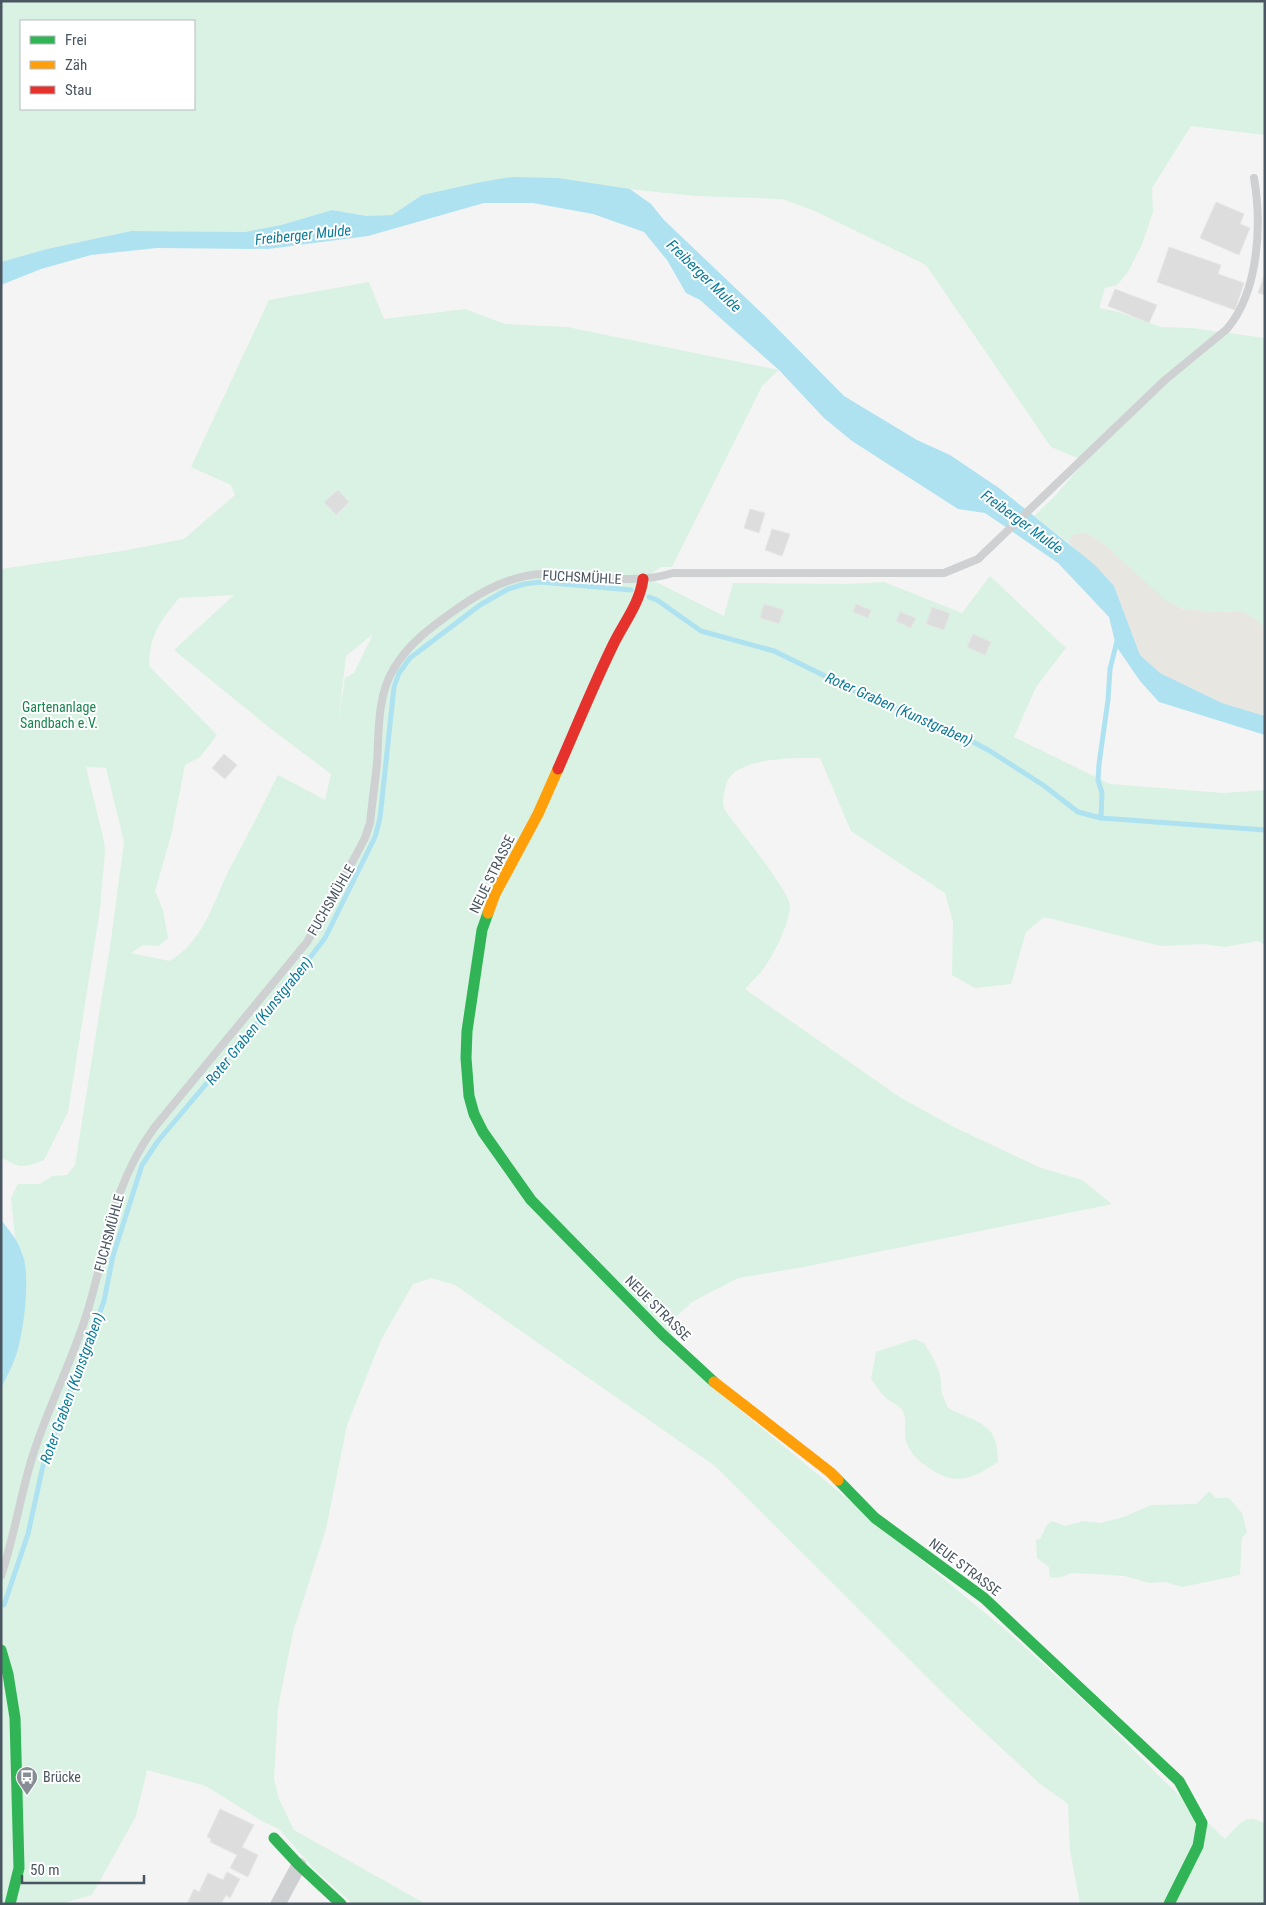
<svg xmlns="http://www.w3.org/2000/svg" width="1266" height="1905" viewBox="0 0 1266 1905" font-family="'Roboto Condensed',sans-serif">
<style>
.green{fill:#d9f2e3;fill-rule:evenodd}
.sand{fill:#e7e6e1}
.water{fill:#aee2f0}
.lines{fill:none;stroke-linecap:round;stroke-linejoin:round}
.stream{stroke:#aee2f0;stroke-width:5}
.building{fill:#ddddde;stroke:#e5e6e7}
.lane{stroke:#ced0d2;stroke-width:8}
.street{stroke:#ced0d2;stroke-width:15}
.fast{stroke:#30b455;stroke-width:11}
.slow{stroke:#ff9f0a;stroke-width:11}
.jam{stroke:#e5322d;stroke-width:11}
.labels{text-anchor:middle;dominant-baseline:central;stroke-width:4;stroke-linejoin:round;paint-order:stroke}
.street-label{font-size:14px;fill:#4a5661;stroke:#fff}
.park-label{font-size:14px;fill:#17864f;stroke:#fff}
.poi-label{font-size:14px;fill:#4a5661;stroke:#fff;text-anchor:start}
.water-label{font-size:15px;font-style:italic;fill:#0c7c9b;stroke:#fff}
</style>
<rect width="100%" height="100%" fill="#f4f4f4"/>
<g class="green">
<path d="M1,1H1265V135L1191,126L1152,188L1153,212L1142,244L1128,272L1117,285L1105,288L1099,308L1115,311L1161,327L1192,328L1265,338V630L1258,620L1241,611L1215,612L1184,609L1166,602L1104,544L1085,532L1072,535L1069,543L1034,516L1054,497L1085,461L1051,447L926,265L815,211L782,199L696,196L512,177L422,195L392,215L367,216L332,210L281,225L245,232L131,231L47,249L1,262ZM21,21H194V109H21Z"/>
<path d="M369,282L384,319L465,309L505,324L567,327L779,370L762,386L672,567H661L646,577L724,616L733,583L847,584L884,582L962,613L990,576L1066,648L1036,687L1014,737L1110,784L1223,793L1265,790V945L1258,941L1225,947L1203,944L1161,946L1044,917L1026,932L1011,984L975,988L952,975L953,922L945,893L851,831L820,758C796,758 734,756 726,785C724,792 722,801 724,808C726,813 732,819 735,824C746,838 790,893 790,906C789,925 773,957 761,972C756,978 750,983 745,989L901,1098L956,1128L1041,1168L1082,1180L1112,1204L804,1267L738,1278L692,1302L676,1317L666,1347L746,1415L1008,1632L1100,1716L1157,1774L1225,1839C1240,1825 1245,1811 1265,1824V1904H1080L1070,1850L1068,1804L1039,1783L953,1703L715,1466L455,1285L431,1278L413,1284L381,1340L347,1425L326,1529L293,1632L278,1708L274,1779L279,1799L294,1830L426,1904H353L314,1869L279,1829L262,1821L206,1786L147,1770L136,1816L92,1895L60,1904H1V1389L18,1349L24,1314L26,1280L23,1254L15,1238L11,1198L18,1184H40L52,1176L67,1175L75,1165L111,940L124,842L106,768L86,767L104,841L105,852L100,909L68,1112L44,1160C24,1168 20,1169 1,1157V569L122,551L184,539L235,495L231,485L191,467L269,300ZM234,595L174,650L266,725L331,774L325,800L278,775C262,807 246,839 229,870C214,901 202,944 169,961L131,953L143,945L159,946L168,938L163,910L155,891L172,832L185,765L200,757L217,735L149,666C150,634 159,623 179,598ZM373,634L354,673L345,678L338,723L346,656Z"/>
<path d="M915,1339L924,1343L933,1358L940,1374L942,1394L948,1408C978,1424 998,1421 998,1462C971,1480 953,1487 925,1465C916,1459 910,1452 906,1441C903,1434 908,1422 903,1411C900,1405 890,1402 885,1397C880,1392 876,1385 871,1379L876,1352Z"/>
<path d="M1209,1491L1216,1498H1229L1242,1513L1247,1532L1242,1538L1240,1575L1182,1587L1165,1582L1149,1583L1125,1576L1094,1574L1072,1573L1058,1578L1050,1577L1049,1567L1037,1558L1036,1540L1040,1539L1047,1525L1052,1521L1065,1526L1084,1521L1100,1523L1124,1517L1151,1505L1197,1504Z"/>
</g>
<path class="sand" d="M1085,532L1104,544L1166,601L1183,609L1215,612L1241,611L1258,620L1265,630V716L1222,703L1160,673L1140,655L1114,586L1069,543L1072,535Z"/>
<g class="water">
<path d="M512,177L558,178L630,189L651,204L664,220L769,320L844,396L917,440L950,455L999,488L1095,565L1114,586L1140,655L1160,673L1222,703L1265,716V735L1159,702L1140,681L1116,646L1109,617L1058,563L985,513L958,509L852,441L824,418L779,370L700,300L686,293L667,260L644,232L593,214L533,203H484L368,236L268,249L157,248L91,255L41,269L1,285V262L47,249L131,231L245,232L281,225L332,210L367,216L392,215L422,195L481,182Z"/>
<path d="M1,1220C9,1230 18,1240 22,1253C31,1275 24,1327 18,1349C14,1363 7,1376 1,1389Z"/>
</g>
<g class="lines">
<g class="stream">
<path d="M649,597L657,600L701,631L774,651L870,698L958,734L990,751L1043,785L1078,812L1101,818L1265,830"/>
<path d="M1101,818L1102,793L1098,780L1099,764L1108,700L1110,669L1117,641"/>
<path d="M4,1605L28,1534L44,1461L104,1301L113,1256L142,1165L158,1141L282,994L325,938L375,837L380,818L394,687L399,673L410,658L480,605L508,589L524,584L541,582L631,590"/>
</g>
</g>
<g class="building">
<path d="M1216,202L1244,214L1240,224L1250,228L1239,255L1200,238Z"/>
<path d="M1169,247L1221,265L1218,274L1244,283L1235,310L1157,282Z"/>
<path d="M1265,273V295L1258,293Z"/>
<path d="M1115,289L1157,305L1149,323L1108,306Z"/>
<path d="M338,490L349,502L336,515L324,502Z"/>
<path d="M750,509L765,513L759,533L744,528Z"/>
<path d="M772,529L790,534L782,556L765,550Z"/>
<path d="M764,604L784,610L779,624L760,618Z"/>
<path d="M856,604L871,610L868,618L853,612Z"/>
<path d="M932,607L950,613L944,630L926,624Z"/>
<path d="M900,612L916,618L911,628L896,621Z"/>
<path d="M973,634L991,642L985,655L967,647Z"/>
<path d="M224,754L237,765L225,779L212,768Z"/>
<path d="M220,1809L254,1825L242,1847L258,1855L248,1877L230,1868L237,1855L210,1842L211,1839L207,1837Z"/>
<path d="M227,1872L240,1879L230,1898L226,1895L221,1904H187L194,1889L199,1892L208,1873L223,1880Z"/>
</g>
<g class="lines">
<path class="lane" d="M1,1576C14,1538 20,1497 32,1458C47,1409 72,1362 87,1313C108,1245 110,1189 154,1128L307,942L355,857L365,838L370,823C372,803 375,783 377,763C379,733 377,697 393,670C408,643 434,625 458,608C484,590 510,576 541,574C551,573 562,575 572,576C606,578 640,583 673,573H944L978,559L1165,380L1227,329C1259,291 1262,224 1254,178"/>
<path class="street" d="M278,1904L299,1865"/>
<g class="fast">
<path d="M488,913L482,930L467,1031L466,1058L469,1096L474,1114L483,1132L531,1200L662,1334L714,1382"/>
<path d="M838,1480L875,1518L984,1598L1179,1781L1202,1823L1198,1846L1169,1904"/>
<path d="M1,1650L8,1674L15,1718L19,1868L10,1904"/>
<path d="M274,1838L299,1865L341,1904"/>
</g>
<g class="slow">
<path d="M488,913L495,894L538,814L558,769"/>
<path d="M714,1382L830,1472L838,1480"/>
</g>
<path class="jam" d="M558,769C576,728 593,686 613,645C623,624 640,603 643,579"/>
</g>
<defs>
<g id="bus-pin" transform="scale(1.125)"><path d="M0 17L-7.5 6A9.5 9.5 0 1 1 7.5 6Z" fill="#868d94" stroke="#fff"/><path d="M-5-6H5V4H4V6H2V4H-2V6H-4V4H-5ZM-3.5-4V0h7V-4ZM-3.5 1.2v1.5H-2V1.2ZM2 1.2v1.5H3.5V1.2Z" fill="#fff"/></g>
</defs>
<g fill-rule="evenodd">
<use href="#bus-pin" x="27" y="1777"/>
</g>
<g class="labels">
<g class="street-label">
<text transform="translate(582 577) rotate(3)">FUCHSMÜHLE</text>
<text transform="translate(492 874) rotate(-64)">NEUE STRASSE</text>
<text transform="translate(331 900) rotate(-60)">FUCHSMÜHLE</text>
<text transform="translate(109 1233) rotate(-75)">FUCHSMÜHLE</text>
<text transform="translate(658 1308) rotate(45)">NEUE STRASSE</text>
<text transform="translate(965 1567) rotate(37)">NEUE STRASSE</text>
</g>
<g class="park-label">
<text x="59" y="707">Gartenanlage<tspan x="59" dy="16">Sandbach e.V.</tspan></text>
</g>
<g class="poi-label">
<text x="43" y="1777">Brücke</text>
</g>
<g class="water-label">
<text transform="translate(303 235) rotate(-6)">Freiberger Mulde</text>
<text transform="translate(704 276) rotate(44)">Freiberger Mulde</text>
<text transform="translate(1022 522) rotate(36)">Freiberger Mulde</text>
<text transform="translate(899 709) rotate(24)">Roter Graben (Kunstgraben)</text>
<text transform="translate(259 1021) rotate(-51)">Roter Graben (Kunstgraben)</text>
<text transform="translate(72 1388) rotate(-70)">Roter Graben (Kunstgraben)</text>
</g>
</g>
<rect width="1266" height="1905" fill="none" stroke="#4a5661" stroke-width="5"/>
<rect x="20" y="20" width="175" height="90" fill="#ffffff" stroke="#b7bbc0"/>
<rect x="30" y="36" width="25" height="8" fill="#30b455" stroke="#b7bbc0"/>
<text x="65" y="45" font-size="15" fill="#4a5661">Frei</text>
<rect x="30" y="61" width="25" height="8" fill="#ff9f0a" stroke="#b7bbc0"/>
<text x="65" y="70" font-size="15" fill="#4a5661">Zäh</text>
<rect x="30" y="86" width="25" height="8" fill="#e5322d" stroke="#b7bbc0"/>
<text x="65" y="95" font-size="15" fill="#4a5661">Stau</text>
<path d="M22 1875v8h122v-8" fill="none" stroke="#4a5661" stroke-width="2.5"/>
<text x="30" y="1875" font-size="15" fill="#4a5661" stroke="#ffffff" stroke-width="4" paint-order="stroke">50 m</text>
</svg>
